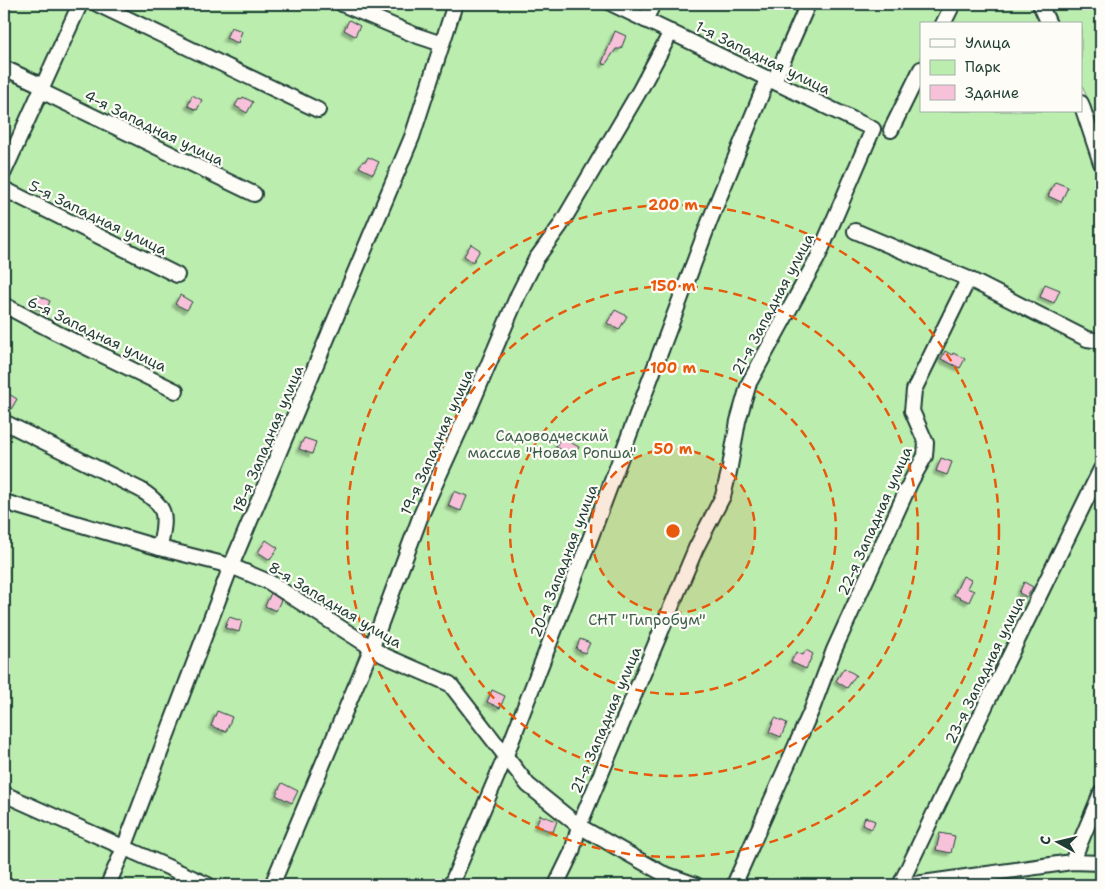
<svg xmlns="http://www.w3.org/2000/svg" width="1105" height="889" viewBox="0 0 1105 889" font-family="'Shantell Sans',sans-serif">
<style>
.green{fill:#bbedae;stroke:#6d9571}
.building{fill:#f8c1da;stroke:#1f3d34;filter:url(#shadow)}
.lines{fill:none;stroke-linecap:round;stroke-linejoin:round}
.minor-casing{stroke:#1f3d34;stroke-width:18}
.minor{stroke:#fdfcf7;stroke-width:14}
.ring{fill:none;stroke:#e8590c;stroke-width:2.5;stroke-dasharray:9 6}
.labels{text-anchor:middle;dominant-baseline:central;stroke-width:4.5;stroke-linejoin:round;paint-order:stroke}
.street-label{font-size:15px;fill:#1f3d34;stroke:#fdfcf7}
.park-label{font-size:15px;fill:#3e604c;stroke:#fdfcf7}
.centre{fill:#e8590c;stroke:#fdfcf7;stroke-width:2.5}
.ring-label{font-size:15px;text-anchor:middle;font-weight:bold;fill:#e8590c;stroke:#fdfcf7;stroke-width:4.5;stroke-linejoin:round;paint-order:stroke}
</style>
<defs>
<filter id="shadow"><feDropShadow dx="-3" dy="3" stdDeviation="1" flood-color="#0004"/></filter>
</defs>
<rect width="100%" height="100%" fill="#fcf0f1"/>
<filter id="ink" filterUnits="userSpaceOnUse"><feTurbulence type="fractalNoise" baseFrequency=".02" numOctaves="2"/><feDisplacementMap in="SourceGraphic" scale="10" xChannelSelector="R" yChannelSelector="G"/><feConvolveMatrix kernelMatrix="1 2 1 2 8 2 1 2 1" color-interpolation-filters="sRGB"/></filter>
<g filter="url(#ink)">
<g class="green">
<path d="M4,4H1032L1041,24H921V111H1076L1094,168L1101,178V885H4Z"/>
<path d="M1049,4H1101V134L1081,82V24H1058Z"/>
</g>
<g class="building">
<path d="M349,20L360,26L355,36L344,30Z"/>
<path d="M231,27L242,31L238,43L226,38Z"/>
<path d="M615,31L626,36L621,49H616L605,65L602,63Z"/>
<path d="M192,95L202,100L197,110L188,106Z"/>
<path d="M243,97L253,102L247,113L235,106L239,99L241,100Z"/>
<path d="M368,157L379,162L373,174L359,167L363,161H366Z"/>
<path d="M1055,182L1068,187L1061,202L1048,196Z"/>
<path d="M471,244L480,250L473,262L464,256Z"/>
<path d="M1045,284L1060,290L1054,303L1040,297Z"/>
<path d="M38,295L50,301L46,310L33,304Z"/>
<path d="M180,295L192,302L187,310L175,304Z"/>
<path d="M615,310L627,316L619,330L607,323Z"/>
<path d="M945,351L952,355L953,353L965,359L960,368L941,359Z"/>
<path d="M4,391L17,399L10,411L4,408Z"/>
<path d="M560,437L579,447L574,456L556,447Z"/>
<path d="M304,438L316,442L312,454L299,449Z"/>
<path d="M941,458L952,462L947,475L936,471Z"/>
<path d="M454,491L467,496L461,511L448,506Z"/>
<path d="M266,540L278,548L270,560L258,552Z"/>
<path d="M963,576L971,580L967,588L974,591L969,602L954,595Z"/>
<path d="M1024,582L1033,587L1027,597L1019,593Z"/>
<path d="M271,593L281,600L276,611L265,606Z"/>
<path d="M229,617L242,621L239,632L225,628Z"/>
<path d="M580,639L590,643L585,653L576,649Z"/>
<path d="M806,650L813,654L806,669L791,662L796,652L803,655Z"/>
<path d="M844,668L856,675L847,688L836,681Z"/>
<path d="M492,690L505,696L500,708L487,702Z"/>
<path d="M217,711L232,717L226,732L211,726Z"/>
<path d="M775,718L787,723L781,737L769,732Z"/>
<path d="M282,783L298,791L292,803L276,795Z"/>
<path d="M540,815L557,821L553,832L536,826Z"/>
<path d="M865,817L875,821L872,829L862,825Z"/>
<path d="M940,833L955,836L951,853L936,850Z"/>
</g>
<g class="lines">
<g class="minor-casing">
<g id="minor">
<path d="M97,4L318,110"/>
<path d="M342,4L415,35L442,44"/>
<path d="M1040,4L1049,24"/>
<path d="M645,20L653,4"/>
<path d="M943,24L953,4"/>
<path d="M4,68L43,86"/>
<path d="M774,81L808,4"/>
<path d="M41,91L254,194"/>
<path d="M1081,103L1101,163"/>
<path d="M891,130L921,69"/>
<path d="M4,172L80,4"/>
<path d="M4,189L177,275"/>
<path d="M855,231L969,279"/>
<path d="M4,305L57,333L176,391"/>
<path d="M4,422L141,490C170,509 165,517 160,548"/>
<path d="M4,502L160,548L231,566L269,582L383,655L450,684L528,785L579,826L662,873L696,885"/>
<path d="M4,794L208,885"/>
<path d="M1072,862L1101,793"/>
<path d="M108,885L124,848L231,566L412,137L455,4"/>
<path d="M272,885L372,647L421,515L472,403L518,295L536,259L560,226L640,90L671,32"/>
<path d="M451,885L506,755L595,526L710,220L768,78"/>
<path d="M556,885L572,852L579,826L696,548L723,496L729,472L738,421L749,383L818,257L873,129L612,4"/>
<path d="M734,885L812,709L834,650L911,481L925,456L926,443L912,411L914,390L965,286L969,279L1087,339L1101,341"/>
<path d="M900,885L977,723L1101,469"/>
<path d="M908,885L1072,862L1101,863"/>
</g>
</g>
<use href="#minor" class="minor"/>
</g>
</g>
<circle cx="673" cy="531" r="82" fill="#e8590c" fill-opacity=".12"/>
<g class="ring">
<circle cx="673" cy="531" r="82"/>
<circle cx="673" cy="531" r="163"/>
<circle cx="673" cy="531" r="245"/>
<circle cx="673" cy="531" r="326"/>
</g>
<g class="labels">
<g class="street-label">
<text transform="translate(763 58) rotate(26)">1-я Западная улица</text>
<text transform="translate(154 128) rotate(26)">4-я Западная улица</text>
<text transform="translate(98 218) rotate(26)">5-я Западная улица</text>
<text transform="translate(773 304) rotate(-62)">21-я Западная улица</text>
<text transform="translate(97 334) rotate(26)">6-я Западная улица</text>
<text transform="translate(268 439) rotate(-67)">18-я Западная улица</text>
<text transform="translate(437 442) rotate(-66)">19-я Западная улица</text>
<text transform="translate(875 521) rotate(-66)">22-я Западная улица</text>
<text transform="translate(564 561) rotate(-69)">20-я Западная улица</text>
<text transform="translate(335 605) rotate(31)">8-я Западная улица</text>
<text transform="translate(985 670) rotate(-64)">23-я Западная улица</text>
<text transform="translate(606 720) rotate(-67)">21-я Западная улица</text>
</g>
<g class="park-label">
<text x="552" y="436">Садоводческий<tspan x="552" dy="17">массив "Новая Ропша"</tspan></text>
<text x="647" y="620">СНТ "Гипробум"</text>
</g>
</g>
<circle cx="673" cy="531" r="8" class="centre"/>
<g class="ring-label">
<text x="673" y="210">200 m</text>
<text x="673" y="291">150 m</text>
<text x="673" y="373">100 m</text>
<text x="673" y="454">50 m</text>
</g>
<rect width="1105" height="889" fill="none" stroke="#fdfcf7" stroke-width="20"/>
<rect x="10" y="10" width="1085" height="869" fill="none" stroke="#1f3d34" stroke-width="2" filter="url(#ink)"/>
<rect x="920" y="22" width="162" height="90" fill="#fdfcf7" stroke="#a4b0a9"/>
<rect x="930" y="39" width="25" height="8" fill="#fdfcf7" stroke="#a4b0a9"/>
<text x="965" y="48" font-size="15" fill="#1f3d34">Улица</text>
<rect x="930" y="60" width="25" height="15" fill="#bbedae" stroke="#a4b0a9"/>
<text x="965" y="72" font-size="15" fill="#1f3d34">Парк</text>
<rect x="930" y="85" width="25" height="15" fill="#f8c1da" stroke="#a4b0a9"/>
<text x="965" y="98" font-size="15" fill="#1f3d34">Здание</text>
<g transform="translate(1058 842) rotate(278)" stroke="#fdfcf7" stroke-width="4" paint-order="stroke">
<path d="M0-4L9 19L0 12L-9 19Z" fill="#1f3d34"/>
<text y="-8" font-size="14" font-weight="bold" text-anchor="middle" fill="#1f3d34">С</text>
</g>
</svg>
